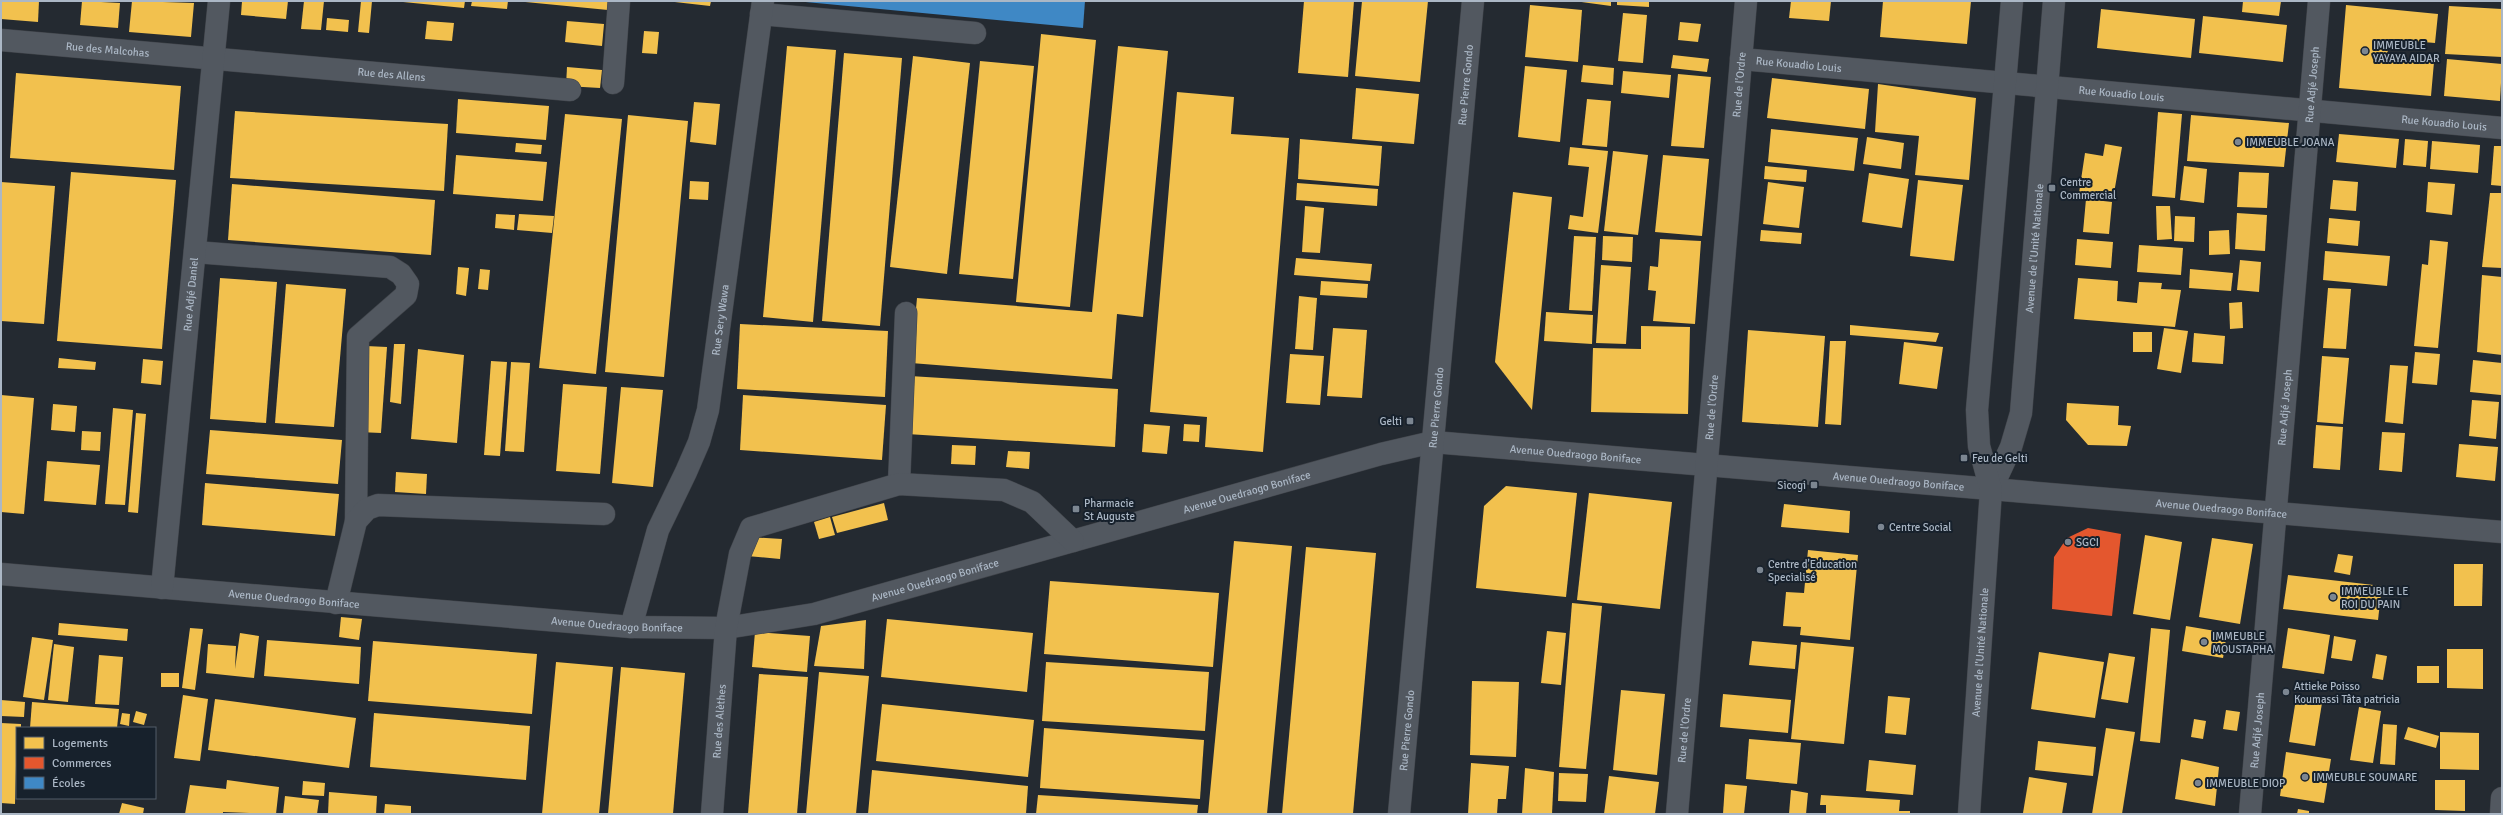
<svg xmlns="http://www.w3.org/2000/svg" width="2503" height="815" viewBox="0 0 2503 815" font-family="Signika,sans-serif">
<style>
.homes{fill:#f2c14e}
.shops{fill:#e4572e}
.schools{fill:#3f88c5}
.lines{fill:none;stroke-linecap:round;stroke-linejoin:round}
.minor-casing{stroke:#40444a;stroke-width:23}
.minor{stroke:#525860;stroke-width:22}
.poi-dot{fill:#7c8691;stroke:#17212c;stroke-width:1.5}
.labels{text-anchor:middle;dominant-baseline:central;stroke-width:4;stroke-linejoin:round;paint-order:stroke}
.poi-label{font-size:11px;fill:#abb7c5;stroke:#17212c;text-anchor:start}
.street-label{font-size:11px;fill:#abb7c5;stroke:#17212c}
</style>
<rect width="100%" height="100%" fill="#242a31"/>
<g class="homes">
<path d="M1,1H39L38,22L1,19Z"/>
<path d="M82,1L120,3L118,28L80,25Z"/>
<path d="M132,1L194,3L191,37L129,32Z"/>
<path d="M242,1H288L286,19L241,15Z"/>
<path d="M304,1H324L321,30L301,29Z"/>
<path d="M361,1H372L369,33L358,32Z"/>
<path d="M393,1H465L464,8Z"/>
<path d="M472,1H508L507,9L471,6Z"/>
<path d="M515,1H609L608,10Z"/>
<path d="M666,1H711L710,6Z"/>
<path d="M1304,1H1354L1348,77L1298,73Z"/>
<path d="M1362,1H1428L1420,82L1355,76Z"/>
<path d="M1574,1H1611V6Z"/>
<path d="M1617,1H1649V7L1617,5Z"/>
<path d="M1791,1H1831L1829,21L1789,18Z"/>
<path d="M1883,1H1971L1967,44L1880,37Z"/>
<path d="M2243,1H2281L2279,16L2242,12Z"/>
<path d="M1530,5L1582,10L1578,62L1525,57Z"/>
<path d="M2346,5L2438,14L2435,43L2389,39L2387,58L2434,62L2431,96L2339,88Z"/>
<path d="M2449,6L2502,9V57L2445,54Z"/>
<path d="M2101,9L2195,19L2191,58L2097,48Z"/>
<path d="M1623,13L1647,15L1643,63L1618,61Z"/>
<path d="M2203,16L2287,25L2283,62L2199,53Z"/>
<path d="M327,18L349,20L348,32L326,30Z"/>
<path d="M427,21L454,23L452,41L425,39Z"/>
<path d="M567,21L604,24L602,46L565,42Z"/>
<path d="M1680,22L1701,24L1698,42L1678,40Z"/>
<path d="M644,31L659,32L657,54L642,53Z"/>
<path d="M1041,34L1096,40L1070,307L1016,302Z"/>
<path d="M787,46L836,50L813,322L763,317Z"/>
<path d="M1118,46L1168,51L1143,317L1117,314L1112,379L911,363L917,298L1092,312Z"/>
<path d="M844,53L902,58L880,326L822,321Z"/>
<path d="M1673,55L1709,59L1707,72L1671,68Z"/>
<path d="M913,56L970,63L947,274L890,267Z"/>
<path d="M2447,59L2502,64L2500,101L2444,96Z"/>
<path d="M980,61L1034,66L1013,279L959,274Z"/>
<path d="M1583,65L1614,68L1613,85L1581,82Z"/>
<path d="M1525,66L1567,70L1560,142L1518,137Z"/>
<path d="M567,67L602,70L600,88L566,86Z"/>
<path d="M1623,71L1671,75L1669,98L1621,93Z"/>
<path d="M16,73L181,86L174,170L10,158Z"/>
<path d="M1678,74L1711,77L1704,148L1671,146Z"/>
<path d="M1772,78L1869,89L1865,129L1767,118Z"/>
<path d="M1878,84L1976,98L1969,180L1915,175L1919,136L1875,132Z"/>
<path d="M1356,88L1419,94L1414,144L1352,139Z"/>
<path d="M1177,92L1234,97L1231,134L1289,138L1263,452L1205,447L1207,417L1150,412Z"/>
<path d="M458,99L549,106L546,140L456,133Z"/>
<path d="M1587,99L1611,101L1607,147L1582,145Z"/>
<path d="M694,102L720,104L716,145L690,142Z"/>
<path d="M235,111L448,124L444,191L230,178Z"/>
<path d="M2158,112L2182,114L2175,198L2152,196Z"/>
<path d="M565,114L622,119L596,374L539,368Z"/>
<path d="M628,115L688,121L664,377L605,372Z"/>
<path d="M2191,115L2289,123L2284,167L2187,161Z"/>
<path d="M1771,129L1858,138L1854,171L1768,162Z"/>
<path d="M2339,134L2399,139L2396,168L2336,162Z"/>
<path d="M1867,137L1904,143L1901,169L1863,164Z"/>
<path d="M1300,139L1382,146L1379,186L1298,179Z"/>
<path d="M2405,139L2428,141L2426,167L2403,165Z"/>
<path d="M2432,141L2480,145L2478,173L2430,169Z"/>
<path d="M516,143L542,145L541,154L515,152Z"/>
<path d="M2105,144L2122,147L2113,199L2079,193L2085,153L2103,156Z"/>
<path d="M2494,146H2502V186L2491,185Z"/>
<path d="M1570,147L1608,151L1598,233L1568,229L1570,215L1583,217L1589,167L1568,165Z"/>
<path d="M1613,151L1648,155L1638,235L1604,231Z"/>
<path d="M456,155L547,162L543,201L453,194Z"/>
<path d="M1663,155L1709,159L1702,236L1655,232Z"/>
<path d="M1765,166L1807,170L1806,182L1764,179Z"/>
<path d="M2184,166L2207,169L2204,203L2180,200Z"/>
<path d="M71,172L176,180L162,349L57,341Z"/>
<path d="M2239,172L2269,173L2267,208L2237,207Z"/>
<path d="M1869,173L1909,179L1902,228L1862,222Z"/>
<path d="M1918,180L1963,185L1954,261L1910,256Z"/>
<path d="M2333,180L2358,182L2356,211L2330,209Z"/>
<path d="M690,181L709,182L708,200L689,199Z"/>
<path d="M1,182L55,186L44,324L1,321Z"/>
<path d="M1768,182L1804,187L1799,228L1763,224Z"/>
<path d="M2428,182L2455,184L2452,215L2426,212Z"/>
<path d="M1297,183L1378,189L1377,206L1296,200Z"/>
<path d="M232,184L435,200L431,255L228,240Z"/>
<path d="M1513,192L1552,197L1532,410L1495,362Z"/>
<path d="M2490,193H2502V268L2482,267Z"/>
<path d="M2086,199L2112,202L2109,234L2083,232Z"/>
<path d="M1305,206L1324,208L1320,253L1302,252Z"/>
<path d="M2156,206H2170L2172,239L2157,240Z"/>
<path d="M2237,213L2267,215L2265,251L2235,249Z"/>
<path d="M496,214L515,215L514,230L495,228Z"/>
<path d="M519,214L554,216L552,233L517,230Z"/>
<path d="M2175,216L2195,217L2194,242L2174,241Z"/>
<path d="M2329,218L2360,221L2358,246L2327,243Z"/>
<path d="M1761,230L1802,233L1801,244L1760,241Z"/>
<path d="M2229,230L2230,254L2209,255V231Z"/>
<path d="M1574,236L1596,237L1592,311L1569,310Z"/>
<path d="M1603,236L1633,237L1632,262L1602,260Z"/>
<path d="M1660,239L1701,241L1695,324L1653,321L1656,291L1648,290L1650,266L1658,267Z"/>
<path d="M2077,239L2113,242L2111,268L2075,265Z"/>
<path d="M2430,240L2448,242L2438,348L2414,346L2422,264L2428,265Z"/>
<path d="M2139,245L2183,248L2181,275L2137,272Z"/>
<path d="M2325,251L2390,256L2387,286L2323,280Z"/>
<path d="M1296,258L1372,264L1370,281L1294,275Z"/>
<path d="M2240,260L2261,262L2259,292L2237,290Z"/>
<path d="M1601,265L1631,267L1626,344L1596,343Z"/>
<path d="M458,267L469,268L466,296L456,294Z"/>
<path d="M480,269L490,270L488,290L478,289Z"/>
<path d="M2190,269L2233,273L2231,291L2189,288Z"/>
<path d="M2482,275L2502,277V355L2477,352Z"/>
<path d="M220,278L277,282L266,423L210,419Z"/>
<path d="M2078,278L2118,281L2117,301L2137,303L2139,282L2162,283L2161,289L2181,290L2175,327L2074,319Z"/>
<path d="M1321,281L1368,284L1367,298L1320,295Z"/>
<path d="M286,284L346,289L334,427L275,423Z"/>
<path d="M2328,288L2351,289L2346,349L2323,348Z"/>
<path d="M1299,296L1317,298L1313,350L1295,349Z"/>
<path d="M2242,302L2243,328L2230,329L2229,303Z"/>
<path d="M1546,312L1593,315L1592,344L1544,341Z"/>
<path d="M740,324L888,331L885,397L737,389Z"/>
<path d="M1850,325L1939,333L1936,342L1850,335Z"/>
<path d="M1641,326L1690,327L1688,414L1591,412L1593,348L1641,349Z"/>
<path d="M1333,328L1367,330L1362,398L1327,396Z"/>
<path d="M2164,328L2188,331L2181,373L2157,369Z"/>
<path d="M1748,330L1825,336L1818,427L1742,422Z"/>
<rect x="2133" y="332" width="19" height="20"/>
<path d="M2194,333L2225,336L2223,364L2192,362Z"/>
<path d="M1830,341H1846L1841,425L1825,424Z"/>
<path d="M1904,342L1943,347L1937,389L1899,384Z"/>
<path d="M394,344H405L401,404L390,402Z"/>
<path d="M366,346L387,347L381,433L359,432Z"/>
<path d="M418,349L464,355L457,443L411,439Z"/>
<path d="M2415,352L2440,354L2437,385L2412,383Z"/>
<path d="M1290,354L1324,356L1320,405L1286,403Z"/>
<path d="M2322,356L2349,358L2343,424L2317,422Z"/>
<path d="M59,358L96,362L95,370L58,368Z"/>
<path d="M143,359L163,361L161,385L141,383Z"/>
<path d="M2473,360L2502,363L2501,395L2470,392Z"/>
<path d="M491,361L507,362L500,456L484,455Z"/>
<path d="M511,362L530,363L524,452L505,451Z"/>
<path d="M2390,365L2408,366L2403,424L2385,422Z"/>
<path d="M910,376L1118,389L1115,447L907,434Z"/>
<path d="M563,384L607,387L600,474L556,471Z"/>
<path d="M621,387L663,390L653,487L612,483Z"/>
<path d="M1,395L34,398L24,514L1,512Z"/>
<path d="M743,395L886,405L882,460L740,450Z"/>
<path d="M2472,400L2499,402L2496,439L2469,436Z"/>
<path d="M2067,403L2119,406L2118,425L2131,426L2127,446L2088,445L2066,420Z"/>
<path d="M53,404L77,406L75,432L51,430Z"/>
<path d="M113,408L133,410L125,505L105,504Z"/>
<path d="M136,413L146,414L138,513L128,512Z"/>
<path d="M1144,424L1170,426L1167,454L1142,452Z"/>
<path d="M1184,424L1200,425L1199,442L1183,441Z"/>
<path d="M2316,425L2343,427L2340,470L2313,468Z"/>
<path d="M210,430L342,440L338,484L206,474Z"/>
<path d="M82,431L101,432L100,451L81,450Z"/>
<path d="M2382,432L2405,433L2402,472L2379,470Z"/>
<path d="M2459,444L2498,447L2495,481L2456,477Z"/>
<path d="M952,445L976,446L975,465L951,464Z"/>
<path d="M1008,451L1030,452L1029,469L1006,467Z"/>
<path d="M47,461L100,465L96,505L44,501Z"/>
<path d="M396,472L427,474L426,494L395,492Z"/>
<path d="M205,483L339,494L335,536L202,525Z"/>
<path d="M1506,486L1577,493L1566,597L1476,588L1484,506Z"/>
<path d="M1589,493L1672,502L1660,609L1577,600Z"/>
<path d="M884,503L888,520L837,533L832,517Z"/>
<path d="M1784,504L1850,511L1849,533L1781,527Z"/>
<path d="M830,517L835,535L819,539L814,522Z"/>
<path d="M2145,535L2182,542L2170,620L2133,614Z"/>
<path d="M749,537L782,539L780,559L747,556Z"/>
<path d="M2212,538L2253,544L2240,624L2199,617Z"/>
<path d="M1234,541L1292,546L1267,814H1208Z"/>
<path d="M1306,547L1376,553L1353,814H1282Z"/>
<path d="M1808,550L1858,555L1850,640L1800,635L1801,627L1783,626L1786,592L1804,593Z"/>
<path d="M2338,554L2353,556L2350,575L2334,572Z"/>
<path d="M2454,564H2483L2482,606H2454Z"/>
<path d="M2288,575L2382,586L2378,620L2283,609Z"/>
<path d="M1050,581L1219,593L1213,667L1044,654Z"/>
<path d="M1572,603L1602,606L1586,769L1559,767Z"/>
<path d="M341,617L362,619L359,640L339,637Z"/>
<path d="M887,619L1033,633L1027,692L881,677Z"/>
<path d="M866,620L864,669L814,666L821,626Z"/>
<path d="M59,623L128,629L127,641L58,635Z"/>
<path d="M2186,626L2227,633L2223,658L2182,651Z"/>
<path d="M190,628L203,629L195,690L182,688Z"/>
<path d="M2151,628L2170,630L2160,743L2140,741Z"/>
<path d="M2288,628L2330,635L2324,674L2282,668Z"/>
<path d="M1547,631L1566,633L1561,685L1541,683Z"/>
<path d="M755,632L810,636L807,672L752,667Z"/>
<path d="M240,633L259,636L254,678L206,673L208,644L236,646L235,669Z"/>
<path d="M2334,636L2356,640L2352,661L2331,658Z"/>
<path d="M32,637L53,640L44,700L23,697Z"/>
<path d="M267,640L361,647L359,684L264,676Z"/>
<path d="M373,641L537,654L532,714L368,701Z"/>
<path d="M1752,641L1797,645L1795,669L1749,665Z"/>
<path d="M1801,642L1854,647L1844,744L1791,739Z"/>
<path d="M54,644L74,647L68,702L48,700Z"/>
<path d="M2447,649H2483V689L2447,688Z"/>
<path d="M2039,652L2104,662L2095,718L2031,709Z"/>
<path d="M2109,653L2135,657L2128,703L2101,699Z"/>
<path d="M2376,654L2387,656L2383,680L2372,678Z"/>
<path d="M99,655L123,657L119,705L95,704Z"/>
<path d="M556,662L613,667L599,814H542Z"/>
<path d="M1046,662L1209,672L1205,731L1042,721Z"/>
<rect x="2417" y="666" width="22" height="17"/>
<path d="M621,667L685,673L673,814H608Z"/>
<path d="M819,672L869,676L856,814H806Z"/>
<rect x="161" y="673" width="18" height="14"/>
<path d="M759,674L808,677L797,814H748Z"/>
<path d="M1472,681L1519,682L1516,757L1470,755Z"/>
<path d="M1621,690L1665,694L1657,775L1613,770Z"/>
<path d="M1723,694L1791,700L1788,733L1720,727Z"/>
<path d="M183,695L208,699L200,761L174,758Z"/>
<path d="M1888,696L1910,698L1906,735L1885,733Z"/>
<path d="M215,699L356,718L349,768L208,750Z"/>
<path d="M2296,699L2322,703L2315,746L2289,742Z"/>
<path d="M1,700L25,702L24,717L1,716Z"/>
<path d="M32,702L119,709L117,728H30Z"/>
<path d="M882,704L1034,720L1028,777L876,761Z"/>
<path d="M2359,707L2381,711L2373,763L2350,760Z"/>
<path d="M2226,710L2240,712L2237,731L2223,729Z"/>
<path d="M136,711L147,714L144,725L133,722Z"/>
<path d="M122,713L130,714L129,726L120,724Z"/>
<path d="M374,713L530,726L526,780L370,767Z"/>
<path d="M2194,719L2206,721L2203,739L2191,737Z"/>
<path d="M1,723L21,724V728H17L15,804L1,803Z"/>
<path d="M2383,724L2397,725L2395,765L2380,764Z"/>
<path d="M2408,727L2439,736L2436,748L2404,739Z"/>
<path d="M1044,728L1204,740L1200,799L1040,788Z"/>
<path d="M2106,728L2135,732L2122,814H2092Z"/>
<path d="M2440,732L2479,733V770L2440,769Z"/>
<path d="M1749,739L1801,743L1797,784L1746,779Z"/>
<path d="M2038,741L2096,747L2093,776L2035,770Z"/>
<path d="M2286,752L2331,759L2324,803L2280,796Z"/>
<path d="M2181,759L2219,767L2215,806L2175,799Z"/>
<path d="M1869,760L1916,765L1913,795L1866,791Z"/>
<path d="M1471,763L1509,766L1506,799H1498L1497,814H1468Z"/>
<path d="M1525,768L1554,772L1552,814H1522Z"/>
<path d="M872,770L1028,786L1026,814H868Z"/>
<path d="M1559,773L1588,774L1586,802L1558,801Z"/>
<path d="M1609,776L1659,782L1655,814H1604Z"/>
<path d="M2029,777L2067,783L2062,814L2023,813Z"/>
<path d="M227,780L279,787L276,814L223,812V814H185L190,785L226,789Z"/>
<path d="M2435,780H2465V811L2435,810Z"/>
<path d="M303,781L325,783L324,796L302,795Z"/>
<path d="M1725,784L1747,786L1744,814H1723Z"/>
<path d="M1791,790L1808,793L1806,814H1789Z"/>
<path d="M329,792L377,796L376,814H328Z"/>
<path d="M1038,795L1198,805L1197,814H1036Z"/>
<path d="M1821,795L1900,800L1899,811H1910V814H1826V805H1820Z"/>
<path d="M285,796L319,800L317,814H283Z"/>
<path d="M122,803L144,808L143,814H119Z"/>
<path d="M385,804L411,806V814H384Z"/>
<path d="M2298,809L2309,811V814H2297Z"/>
</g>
<path class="shops" d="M2088,528L2121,534L2112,616L2052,609L2054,557L2067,538Z"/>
<path class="schools" d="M795,1H1085L1083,28Z"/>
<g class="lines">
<g class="minor-casing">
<g id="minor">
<path d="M761,14L975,33"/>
<path id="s1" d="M1,40L570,90"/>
<path id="s2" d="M1741,59L2502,128"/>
<path d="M613,83L619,1"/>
<path d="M195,252L390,267L401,274L408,284L406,295L358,337L356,521"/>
<path d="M899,484L906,313"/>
<path id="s3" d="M1991,490L2011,447L2021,413L2054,1"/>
<path id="s4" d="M1,574L631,627L726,628L814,614L1381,454L1433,442L2502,532"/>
<path id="s5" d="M162,588L219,1"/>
<path d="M336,603L356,521L367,509L378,505L604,514"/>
<path id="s6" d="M631,627L658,530L686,472L699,442L708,410L763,1"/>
<path id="s7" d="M712,814L726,628L740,554L751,528L899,484L1004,490L1032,502L1073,541"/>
<path id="s8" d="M1399,814L1473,1"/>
<path id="s9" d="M1677,814L1746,1"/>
<path id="s10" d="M1969,814L1991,490L1979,446L1977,410L2012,1"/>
<path id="s11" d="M2250,814L2319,1"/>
<path d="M2501,814L2502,798"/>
</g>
</g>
<use href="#minor" class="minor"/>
</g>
<g class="poi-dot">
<circle cx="2365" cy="51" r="4"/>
<circle cx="2238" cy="142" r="4"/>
<rect x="2048" y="184" width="8" height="8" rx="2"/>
<rect x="1406" y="417" width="8" height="8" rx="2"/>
<rect x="1960" y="454" width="8" height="8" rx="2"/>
<rect x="1810" y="481" width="8" height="8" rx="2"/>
<rect x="1072" y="505" width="8" height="8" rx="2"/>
<circle cx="1881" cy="527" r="4"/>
<circle cx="2068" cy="542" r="4"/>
<circle cx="1760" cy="570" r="4"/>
<circle cx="2333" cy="597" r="4"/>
<circle cx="2204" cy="642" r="4"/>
<circle cx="2286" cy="692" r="4"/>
<circle cx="2305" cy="777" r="4"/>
<circle cx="2198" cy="783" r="4"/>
</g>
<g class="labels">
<g class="poi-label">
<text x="2373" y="45">IMMEUBLE<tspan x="2373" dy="13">YAYAYA AIDAR</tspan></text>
<text x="2246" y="142">IMMEUBLE JOANA</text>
<text x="2060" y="182">Centre<tspan x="2060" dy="13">Commercial</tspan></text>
<text x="1402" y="421" text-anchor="end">Gelti</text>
<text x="1972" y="458">Feu de Gelti</text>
<text x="1806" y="485" text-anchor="end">Sicogi</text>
<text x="1084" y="503">Pharmacie<tspan x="1084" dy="13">St Auguste</tspan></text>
<text x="1889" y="527">Centre Social</text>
<text x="2076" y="542">SGCI</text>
<text x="1768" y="564">Centre d'Education<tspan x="1768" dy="13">Specialisé</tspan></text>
<text x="2341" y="591">IMMEUBLE LE<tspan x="2341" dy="13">ROI DU PAIN</tspan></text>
<text x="2212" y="636">IMMEUBLE<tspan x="2212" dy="13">MOUSTAPHA</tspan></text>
<text x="2294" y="686">Attieke Poisso<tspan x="2294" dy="13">Koumassi Tâta patricia</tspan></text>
<text x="2313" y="777">IMMEUBLE SOUMARE</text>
<text x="2206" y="783">IMMEUBLE DIOP</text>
</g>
<g class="street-label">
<text stroke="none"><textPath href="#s1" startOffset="107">Rue des Malcohas</textPath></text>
<text stroke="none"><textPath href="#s2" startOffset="58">Rue Kouadio Louis</textPath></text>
<text stroke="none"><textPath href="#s1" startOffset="392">Rue des Allens</textPath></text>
<text stroke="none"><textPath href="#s8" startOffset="732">Rue Pierre Gondo</textPath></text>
<text stroke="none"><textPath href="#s9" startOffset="732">Rue de l'Ordre</textPath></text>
<text stroke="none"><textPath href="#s11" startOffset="732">Rue Adjé Joseph</textPath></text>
<text stroke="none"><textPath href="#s2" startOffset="382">Rue Kouadio Louis</textPath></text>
<text stroke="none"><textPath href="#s2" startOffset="706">Rue Kouadio Louis</textPath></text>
<text stroke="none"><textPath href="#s3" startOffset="248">Avenue de l'Unité Nationale</textPath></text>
<text stroke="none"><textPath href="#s5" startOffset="295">Rue Adjé Daniel</textPath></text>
<text stroke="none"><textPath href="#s6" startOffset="322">Rue Sery Wawa</textPath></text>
<text stroke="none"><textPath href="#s9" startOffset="408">Rue de l'Ordre</textPath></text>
<text stroke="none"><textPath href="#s11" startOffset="408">Rue Adjé Joseph</textPath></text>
<text stroke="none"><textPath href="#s8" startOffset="408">Rue Pierre Gondo</textPath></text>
<text stroke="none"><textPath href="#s4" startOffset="1602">Avenue Ouedraogo Boniface</textPath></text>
<text stroke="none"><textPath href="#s4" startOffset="1926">Avenue Ouedraogo Boniface</textPath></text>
<text stroke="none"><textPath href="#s4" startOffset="1266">Avenue Ouedraogo Boniface</textPath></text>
<text stroke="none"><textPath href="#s4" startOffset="2250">Avenue Ouedraogo Boniface</textPath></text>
<text stroke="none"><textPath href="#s4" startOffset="942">Avenue Ouedraogo Boniface</textPath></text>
<text stroke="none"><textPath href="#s4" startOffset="294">Avenue Ouedraogo Boniface</textPath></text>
<text stroke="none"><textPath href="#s4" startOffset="618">Avenue Ouedraogo Boniface</textPath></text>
<text stroke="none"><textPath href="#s10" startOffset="162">Avenue de l'Unité Nationale</textPath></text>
<text stroke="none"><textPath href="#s7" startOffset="93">Rue des Alèthes</textPath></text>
<text stroke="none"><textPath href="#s8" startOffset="84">Rue Pierre Gondo</textPath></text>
<text stroke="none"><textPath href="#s9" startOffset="84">Rue de l'Ordre</textPath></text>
<text stroke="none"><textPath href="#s11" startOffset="84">Rue Adjé Joseph</textPath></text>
</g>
</g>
<rect width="2503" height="815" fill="none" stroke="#abb7c5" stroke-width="4"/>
<rect x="16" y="727" width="140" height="72" fill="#17212c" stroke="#525d69"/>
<rect x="24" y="737" width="20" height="12" fill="#f2c14e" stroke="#525d69"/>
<text x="52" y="747" font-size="12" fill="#abb7c5">Logements</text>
<rect x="24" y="757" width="20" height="12" fill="#e4572e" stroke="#525d69"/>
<text x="52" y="767" font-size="12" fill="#abb7c5">Commerces</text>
<rect x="24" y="777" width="20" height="12" fill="#3f88c5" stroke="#525d69"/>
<text x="52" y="787" font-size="12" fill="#abb7c5">Écoles</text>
</svg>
